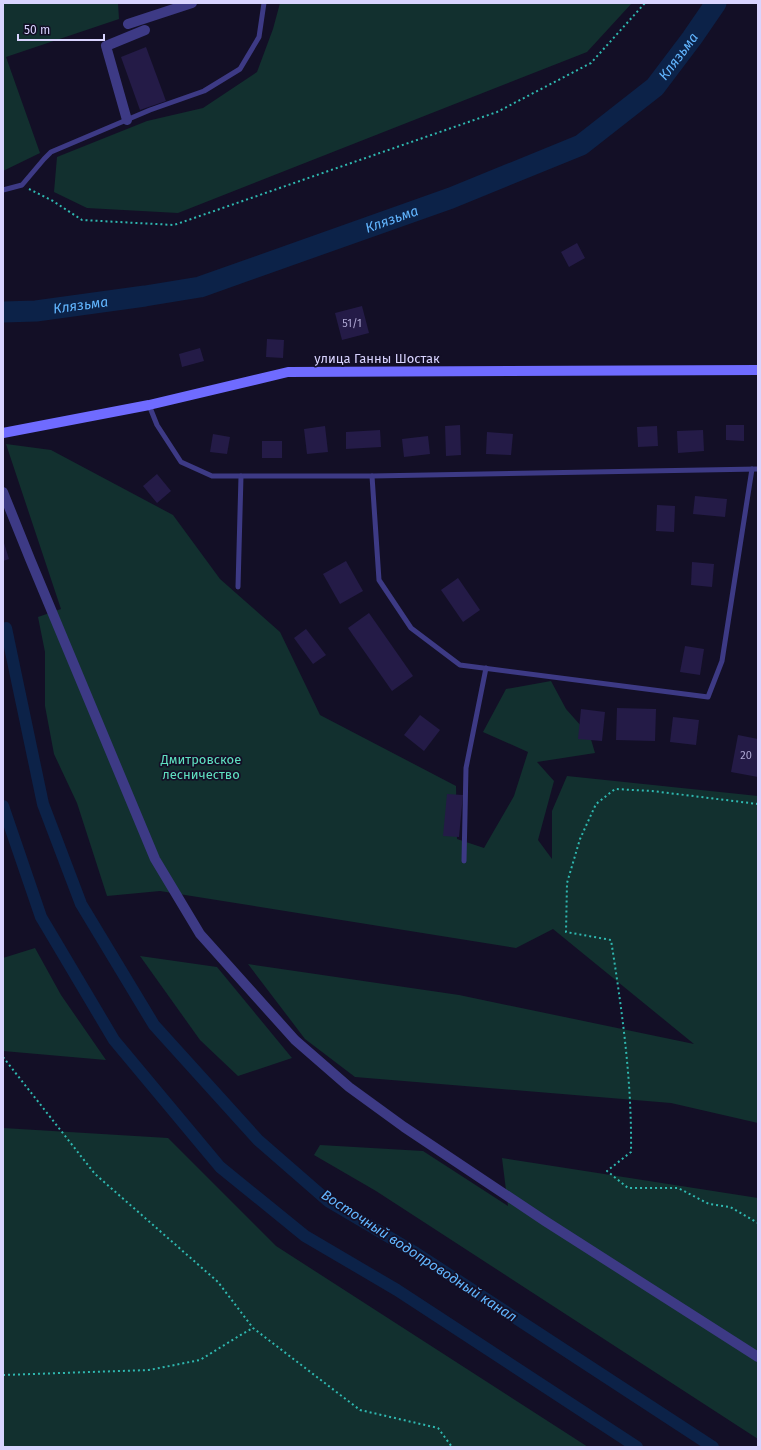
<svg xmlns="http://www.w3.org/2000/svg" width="761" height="1450" viewBox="0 0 761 1450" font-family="'Fira Sans',sans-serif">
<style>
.green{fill:#12302f}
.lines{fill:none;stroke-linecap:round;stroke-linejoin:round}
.canal{stroke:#0c2248;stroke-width:12}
.river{stroke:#0c2248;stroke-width:21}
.building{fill:#241b47}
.path{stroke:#2fb8b0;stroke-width:2;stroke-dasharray:2 3;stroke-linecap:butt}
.service{stroke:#3d3a85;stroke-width:5}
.minor{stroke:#3d3a85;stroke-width:10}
.secondary{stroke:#6f6bff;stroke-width:10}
.labels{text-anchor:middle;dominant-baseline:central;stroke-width:3.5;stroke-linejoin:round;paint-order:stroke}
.number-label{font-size:11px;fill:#aca6d1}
.street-label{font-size:13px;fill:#d9d4ff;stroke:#130f26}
.park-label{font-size:13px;fill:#5fe0c0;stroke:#130f26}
.water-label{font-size:14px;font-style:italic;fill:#62b6ff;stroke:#130f26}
</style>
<rect width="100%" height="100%" fill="#130f26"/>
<g class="green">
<path d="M3,3H118L119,19L6,57L40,153L3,171Z"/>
<path d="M280,3H632L587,52L178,213L87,208L54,192L57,157L147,121L203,108L257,72L273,29Z"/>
<path d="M6,444L51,450L173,515L220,579L280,632L320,715L456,786L457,839L484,848L514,796L528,752L483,732L506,689L551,681L566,709L590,736L595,753L537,762L554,781L538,840L552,859V811L567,776L758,796V1123L671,1103L355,1077L305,1039L248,964L459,995L694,1044L553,929L516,948L160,891L107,896L77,803L54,754L45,706V652L38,617L61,609Z"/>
<path d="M35,948L61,995L106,1060L3,1051V958Z"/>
<path d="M140,956L217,967L292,1058L238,1076L200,1040Z"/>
<path d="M3,1128L168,1138L276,1246L588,1447H3Z"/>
<path d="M320,1145L423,1151L508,1206L502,1158L758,1198V1439L376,1191L314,1155Z"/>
</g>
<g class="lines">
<g class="canal">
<path d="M6,628L43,804L81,904L154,1025L258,1140L328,1201L416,1253L713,1447"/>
<path d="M3,806L41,917L114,1040L220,1167L305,1236L397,1290L637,1447"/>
</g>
<path class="river" id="s1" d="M3,312L36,311L145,296L200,287L451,198L581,145L655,87L692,38L716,3"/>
</g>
<g class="building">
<path d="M146,47L166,101L140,110L121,57Z"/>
<path d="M577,243L585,258L569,267L561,252Z"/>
<path d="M362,306L369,333L342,340L335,313Z"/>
<path d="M267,339L284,340L283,358L266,357Z"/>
<path d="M200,348L204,361L182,367L179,354Z"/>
<path d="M460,425L461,455L446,456L445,426Z"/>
<path d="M726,425H744V441L726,440Z"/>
<path d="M325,426L328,452L307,454L304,429Z"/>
<path d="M657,426L658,446L638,447L637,427Z"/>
<path d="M380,430L381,447L346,449V432Z"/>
<path d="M703,430L704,451L678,453L677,431Z"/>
<path d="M487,432L513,434L511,455L486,454Z"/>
<path d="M213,434L230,437L227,454L210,452Z"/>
<path d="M428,436L430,454L404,457L402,439Z"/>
<rect x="262" y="441" width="20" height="17"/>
<path d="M157,474L171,491L157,503L143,486Z"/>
<path d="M695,496L727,499L725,517L693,514Z"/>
<path d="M657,505L675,506L674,532L656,531Z"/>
<path d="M3,543H4L9,559L3,561Z"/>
<path d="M346,561L363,591L340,604L323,574Z"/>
<path d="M692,562L714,564L712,587L691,585Z"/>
<path d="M458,578L480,610L463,622L441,590Z"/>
<path d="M369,613L413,676L392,691L348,628Z"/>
<path d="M306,629L326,655L313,664L294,638Z"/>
<path d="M685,646L704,649L700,675L680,672Z"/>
<path d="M617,708L656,709L655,741L616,740Z"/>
<path d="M581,709L605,712L602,741L578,739Z"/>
<path d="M420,715L440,730L424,751L404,735Z"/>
<path d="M673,717L699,720L696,745L670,742Z"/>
<path d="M738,735L758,739V777L731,772Z"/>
<path d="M447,794L463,795L459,837L443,836Z"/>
</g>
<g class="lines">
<g class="path">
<path d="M29,189L53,201L82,220L174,225L497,112L591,63L645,3"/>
<path d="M758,804L652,791L615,789L596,804L580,839L567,883L566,932L611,940C622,1010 632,1081 631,1152L607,1171L628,1188H678L709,1204L730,1207L758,1223"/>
<path d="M3,1057L95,1174L218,1282L253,1328L360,1410L438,1428L452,1447"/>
<path d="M3,1375L149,1370L200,1360L239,1336L253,1328"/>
</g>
<g class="service">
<path d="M3,190L22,185L44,159L51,152L150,110L204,91L240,69L259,37L264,3"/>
<path d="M149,405L157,425L181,462L212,476H372L758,469"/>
<path d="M372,476L379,580L411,628L460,665L708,697L722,661L752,469"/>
<path d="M238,587L241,476"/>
<path d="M464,861L466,768L486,668"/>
</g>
<g class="minor">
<path d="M128,24L192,3"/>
<path d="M127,120L106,46L145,30"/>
<path d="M3,492L30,559L155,859L200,934L295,1040L349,1087L404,1127L545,1221L758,1357"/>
</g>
<path class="secondary" d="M3,433L149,405L288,372L758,370"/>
</g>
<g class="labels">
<g class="number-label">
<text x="352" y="323">51/1</text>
<text x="746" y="755">20</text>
</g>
<g class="street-label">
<text x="377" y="358">улица Ганны Шостак</text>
</g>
<g class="park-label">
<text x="201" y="759">Дмитровское<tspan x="201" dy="15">лесничество</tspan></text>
</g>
<g class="water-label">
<text stroke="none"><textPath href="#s1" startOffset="738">Клязьма</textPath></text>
<text stroke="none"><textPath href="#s1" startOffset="402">Клязьма</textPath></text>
<text stroke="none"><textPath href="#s1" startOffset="78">Клязьма</textPath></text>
<text transform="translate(419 1256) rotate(33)">Восточный водопроводный канал</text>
</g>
</g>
<rect width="761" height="1450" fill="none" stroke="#d9d4ff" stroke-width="8"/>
<path d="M18 34v6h86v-6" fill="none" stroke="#d9d4ff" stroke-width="2"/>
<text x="24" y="34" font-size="12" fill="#d9d4ff" stroke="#130f26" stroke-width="3" paint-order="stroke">50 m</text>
</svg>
